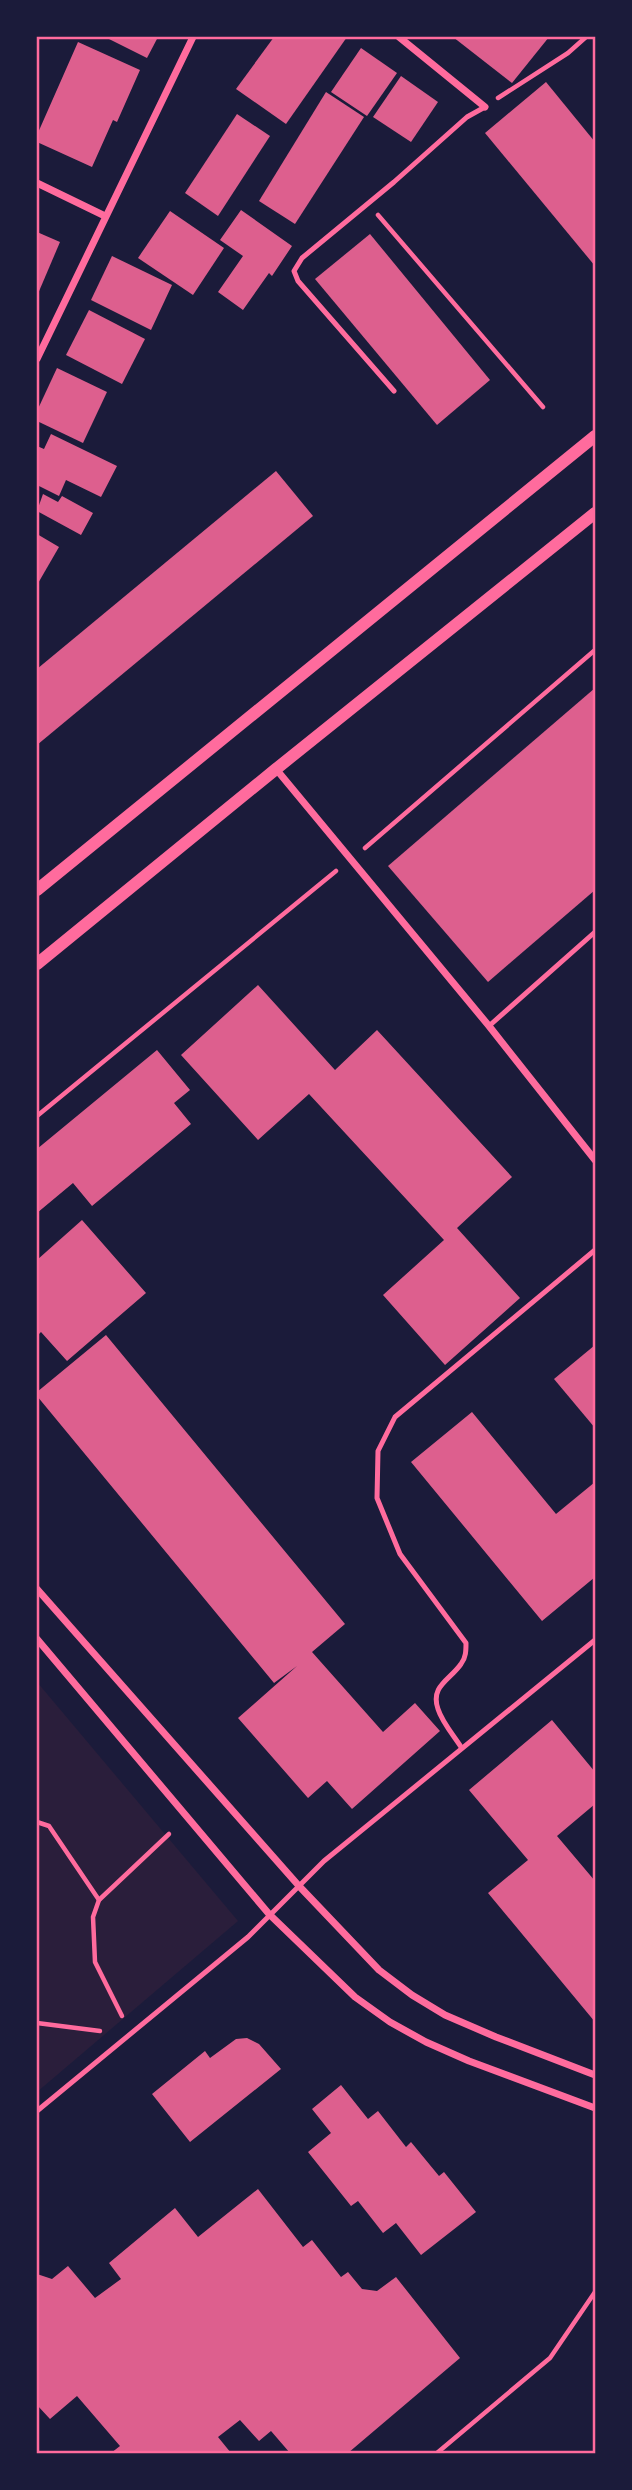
<svg xmlns="http://www.w3.org/2000/svg" width="632" height="2490" viewBox="0 0 632 2490" font-family="'Noto Sans',sans-serif">
<style>
.green{fill:#2a1e3b}
.building{fill:#dd5f8e}
.lines{fill:none;stroke-linecap:round;stroke-linejoin:round}
.path{stroke:#ff6b9d;stroke-width:4.5}
.service{stroke:#ff6b9d;stroke-width:5}
.minor{stroke:#ff6b9d;stroke-width:7}
.tertiary{stroke:#ff6b9d;stroke-width:12}
.neatline{fill:none;stroke:#ff6b9d;stroke-width:2.5}
</style>
<rect width="100%" height="100%" fill="#1b1b3a"/>
<path class="green" d="M37,1682L238,1921L37,2092Z"/>
<g class="building">
<path d="M105,37H158L147,58Z"/>
<path d="M274,37H347L286,124L236,89Z"/>
<path d="M453,37H549L512,83Z"/>
<path d="M78,42L140,70L117,122L113,120L92,167L37,142V135Z"/>
<path d="M361,48L397,73L367,116L331,92Z"/>
<path d="M401,76L438,102L411,142L373,117Z"/>
<path d="M546,82L595,142V266L485,133Z"/>
<path d="M326,92L364,117L295,224L259,201Z"/>
<path d="M237,114L270,136L218,216L185,193Z"/>
<path d="M241,210L292,246L272,276L269,273L243,310L218,292L243,256L220,240Z"/>
<path d="M170,211L224,248L193,295L138,258Z"/>
<path d="M37,232L60,242L37,296Z"/>
<path d="M370,234L490,380L437,425L315,279Z"/>
<path d="M112,256L172,285L151,330L91,300Z"/>
<path d="M89,310L145,339L122,384L66,355Z"/>
<path d="M57,368L107,392L83,443L37,421V411Z"/>
<path d="M51,434L117,466L101,497L66,480L59,496L37,485V446L44,449Z"/>
<path d="M276,471L313,516L37,745V669Z"/>
<path d="M43,494L58,502L62,496L93,513L81,535L37,511Z"/>
<path d="M37,534L59,547L37,585Z"/>
<path d="M595,688V890L488,982L388,866Z"/>
<path d="M258,985L335,1070L377,1030L512,1177L457,1228L520,1298L445,1365L383,1295L444,1240L309,1094L258,1140L181,1055Z"/>
<path d="M157,1050L190,1090L174,1103L191,1124L92,1206L73,1183L37,1213V1149Z"/>
<path d="M82,1220L146,1293L67,1361L41,1332L37,1336V1260Z"/>
<path d="M106,1335L345,1624L312,1652L383,1732L415,1703L440,1731L352,1809L327,1781L308,1798L238,1718L297,1666L274,1683L37,1396V1392Z"/>
<path d="M595,1345V1428L554,1379Z"/>
<path d="M472,1412L556,1514L595,1482V1577L542,1621L411,1462Z"/>
<path d="M552,1720L595,1772V1804L557,1836L595,1881V2022L488,1893L528,1860L469,1790Z"/>
<path d="M247,2038L259,2044L281,2069L190,2142L152,2094L205,2051L210,2058L236,2039Z"/>
<path d="M341,2085L368,2119L378,2111L406,2147L411,2142L439,2176L444,2172L476,2212L421,2255L396,2223L383,2233L358,2201L351,2206L308,2152L331,2133L312,2109Z"/>
<path d="M258,2189L303,2247L312,2240L341,2277L348,2272L362,2289L377,2291L396,2277L460,2358L348,2453H290L271,2431L259,2441L240,2420L218,2437L231,2453H111L120,2446L77,2396L50,2419L37,2405V2274L52,2279L68,2266L95,2298L121,2279L109,2263L175,2208L198,2237Z"/>
</g>
<g class="lines">
<g class="path">
<path d="M498,98L568,53L586,37"/>
<path d="M378,215L543,407"/>
<path d="M365,848L595,650"/>
<path d="M37,1116L336,871"/>
<path d="M37,1822L49,1826L99,1900"/>
<path d="M122,2016L95,1962L93,1917L99,1900L169,1834"/>
<path d="M37,2023L100,2031"/>
<path d="M437,2453L550,2358L595,2292"/>
</g>
<g class="service">
<path d="M394,391L298,281L294,271L302,258L394,182L467,117L485,107"/>
<path d="M489,1026L595,932"/>
<path d="M461,1747C454,1736 442,1722 438,1709C430,1686 450,1680 461,1664C466,1658 466,1650 466,1643L400,1554L377,1498L378,1451L395,1417L595,1250"/>
<path d="M37,2111L248,1937L324,1861L595,1640"/>
</g>
<g class="minor">
<path d="M399,37L485,107"/>
<path d="M37,183L105,216"/>
<path d="M37,359L193,37"/>
<path d="M276,769L489,1026L595,1160"/>
<path d="M37,1589L299,1886L379,1970L412,1995L445,2015L496,2037L595,2075"/>
<path d="M37,1639L269,1914L355,1997L390,2022L426,2042L469,2061L595,2108"/>
</g>
<g class="tertiary">
<path d="M37,890L595,436"/>
<path d="M37,964L276,769L595,513"/>
</g>
</g>
<rect width="632" height="2490" fill="none" stroke="#1b1b3a" stroke-width="77"/>
<rect x="38" y="38" width="556" height="2414" class="neatline"/>
</svg>
